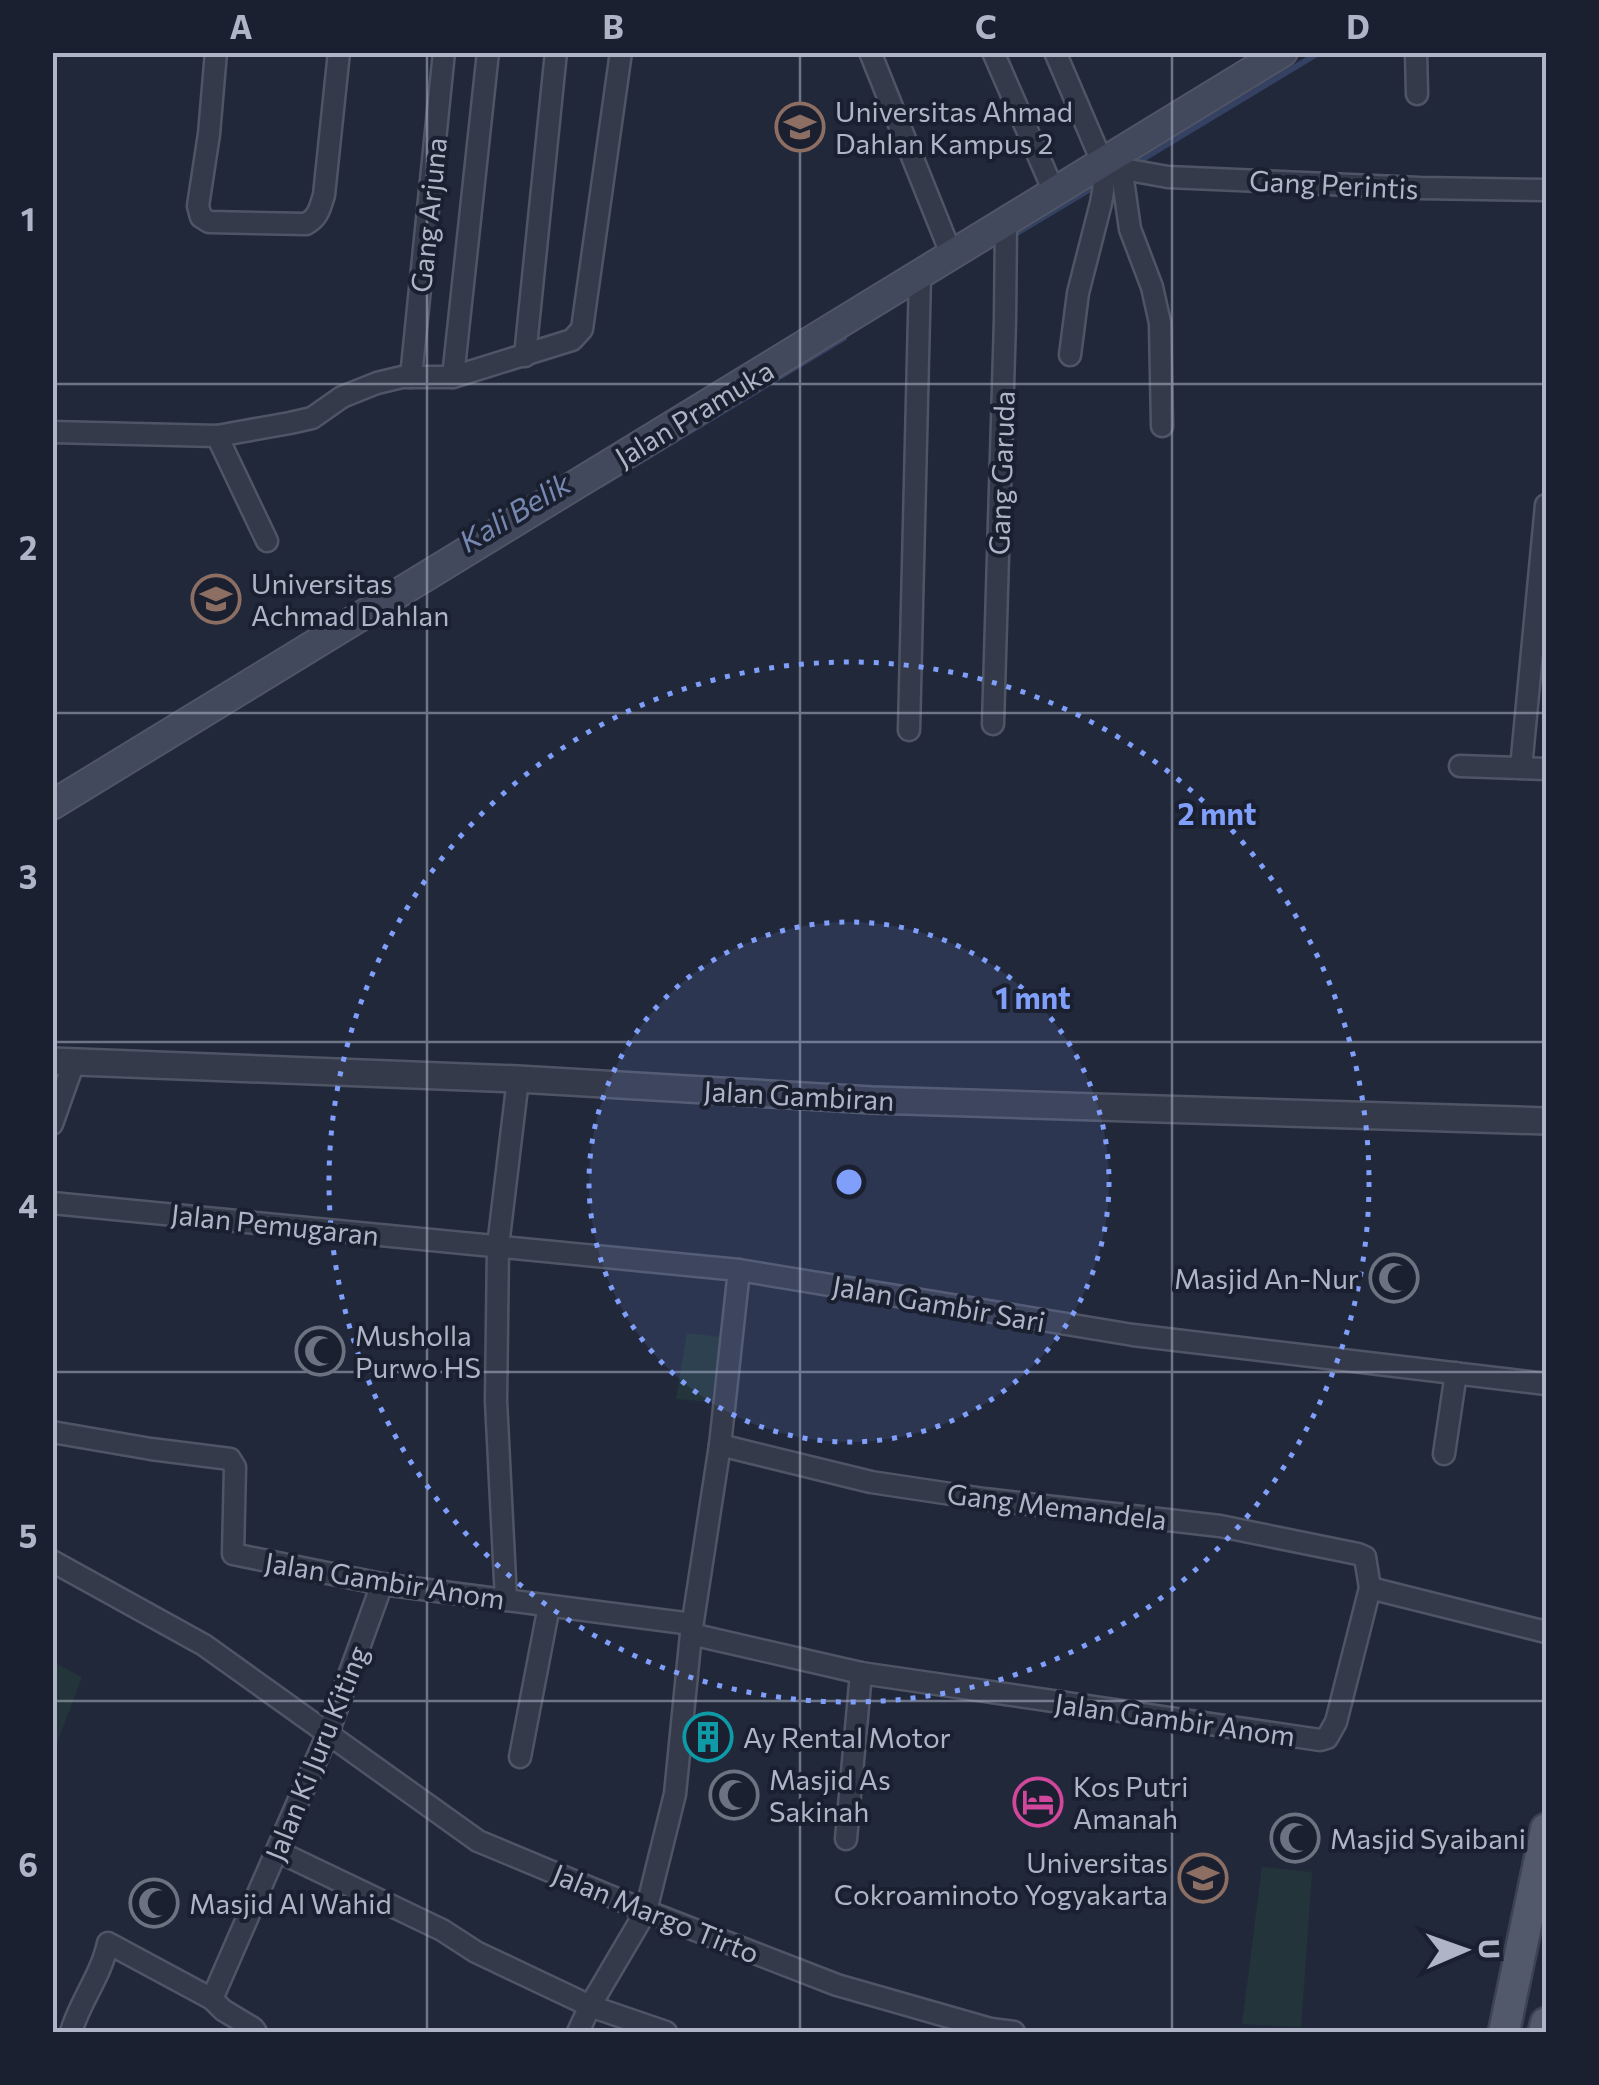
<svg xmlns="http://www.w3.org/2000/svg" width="1599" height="2085" viewBox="0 0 1599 2085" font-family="Commissioner,sans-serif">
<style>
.green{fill:#23353b}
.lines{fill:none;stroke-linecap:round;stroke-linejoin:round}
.stream{stroke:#344162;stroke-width:6}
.minor-casing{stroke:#4f5565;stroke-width:25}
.tertiary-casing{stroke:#4f5565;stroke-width:30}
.secondary-casing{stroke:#4f5565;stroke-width:32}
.primary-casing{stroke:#3e4353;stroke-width:35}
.minor{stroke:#343a4a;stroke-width:20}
.tertiary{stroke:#343a4a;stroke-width:25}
.secondary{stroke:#42495d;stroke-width:28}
.primary{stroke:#52596a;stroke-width:30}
.grid{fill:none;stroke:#afb5c6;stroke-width:2.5;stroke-opacity:0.55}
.ring{fill:none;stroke:#809ffa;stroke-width:5;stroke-dasharray:5 10}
.labels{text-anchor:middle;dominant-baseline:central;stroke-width:8;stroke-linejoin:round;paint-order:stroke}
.poi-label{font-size:28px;fill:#afb5c6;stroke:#1a202f;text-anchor:start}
.street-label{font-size:28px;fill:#afb5c6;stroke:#1a202f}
.water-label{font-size:30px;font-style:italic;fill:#7687b0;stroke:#1a202f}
.centre{fill:#809ffa;stroke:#1a202f;stroke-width:5}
.ring-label{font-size:30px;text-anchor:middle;font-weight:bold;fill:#809ffa;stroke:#1a202f;stroke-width:8;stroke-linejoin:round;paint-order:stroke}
.neatline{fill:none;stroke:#afb5c6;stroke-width:4}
.grid-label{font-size:32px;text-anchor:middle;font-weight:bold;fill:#afb5c6}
</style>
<rect width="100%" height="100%" fill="#21283a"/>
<g class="green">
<path d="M687,1333L721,1337L711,1402L676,1399Z"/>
<path d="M53,1662L82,1677L53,1754Z"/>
<path d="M1262,1867L1312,1872L1301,2027L1242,2024Z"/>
</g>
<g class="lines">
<g class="stream">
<path d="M1133,165L1320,52"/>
<path d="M1017,233L1097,185"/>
<path d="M601,485L844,338"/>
</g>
<g class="minor-casing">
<g id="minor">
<path d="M216,52L209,134L198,206L201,217L209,222L306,224C318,218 320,208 324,195L339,52"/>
<path d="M870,52L952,256"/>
<path d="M993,52L1055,194"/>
<path d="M1055,52L1103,164C1105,178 1104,190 1101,203L1078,293L1070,355"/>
<path d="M1416,52L1417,94"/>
<path d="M1120,159L1130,229L1152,287L1160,323L1162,426"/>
<path d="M1123,169L1168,177L1420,188L1546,190"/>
<path d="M525,356L556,52"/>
<path d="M411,377L444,52"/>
<path d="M453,377L488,52"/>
<path d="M52,432L217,436L290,423L312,418L342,397L377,383L402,377H453L572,340L582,329L621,52"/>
<path d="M217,436L267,541"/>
<path d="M993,724L1005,320L1006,223"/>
<path d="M909,730L920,275"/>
<path d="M1460,766L1546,769"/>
<path d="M1521,768L1546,505"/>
<path d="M52,1124L74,1062"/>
<path d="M52,1203L739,1270L1133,1335L1546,1384"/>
<path d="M52,1432L151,1449L230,1459L235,1467L233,1554L382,1584L692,1624"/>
<path d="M1444,1454L1456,1373"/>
<path d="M52,1561L204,1645L478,1841L646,1911L837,1985L991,2029L1014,2032"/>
<path d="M1370,1588L1546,1632"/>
<path d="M506,1600L496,1401L498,1246L518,1079"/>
<path d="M691,1634L861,1673L1320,1740L1327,1738L1336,1722L1370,1588L1365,1557L1358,1554L1220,1526L984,1499L871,1482L720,1445"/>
<path d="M520,1757L549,1606"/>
<path d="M846,1839L861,1673"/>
<path d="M277,1851L442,1930L476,1952L590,2006L666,2032"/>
<path d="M212,1999L328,1733L382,1584"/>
<path d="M71,2032C80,2001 101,1976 108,1943L212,1999L223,2010L253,2028L256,2032"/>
<path d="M578,2032L590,2006L646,1911L675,1794L691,1634L720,1445L739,1270"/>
</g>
</g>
<g class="tertiary-casing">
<path id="tertiary" d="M52,1061L518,1079L872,1100L1546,1121"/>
</g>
<g class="secondary-casing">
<path id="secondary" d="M52,805L1283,52"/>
</g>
<g class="primary-casing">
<g id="primary">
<path d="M1504,2032L1546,1829"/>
<path d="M1544,2032L1546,2023"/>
</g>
</g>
<use href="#minor" class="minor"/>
<use href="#tertiary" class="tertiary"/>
<use href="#secondary" class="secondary"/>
<use href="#primary" class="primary"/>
</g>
<path class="grid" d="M427,52V2032M800,52V2032M1172,52V2032M52,384H1546M52,713H1546M52,1042H1546M52,1372H1546M52,1701H1546"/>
<circle cx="849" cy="1182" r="260" fill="#809ffa" fill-opacity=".12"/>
<g class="ring">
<circle cx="849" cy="1182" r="260"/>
<circle cx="849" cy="1182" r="520"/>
</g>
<defs>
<g id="university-ring" transform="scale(2.5)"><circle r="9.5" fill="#1a202f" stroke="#8d6e63" stroke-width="1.5"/><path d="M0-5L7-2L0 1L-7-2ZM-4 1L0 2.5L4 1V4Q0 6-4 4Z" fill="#8d6e63"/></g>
<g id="mosque-ring" transform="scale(2.5)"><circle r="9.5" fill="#1a202f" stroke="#6b7280" stroke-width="1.5"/><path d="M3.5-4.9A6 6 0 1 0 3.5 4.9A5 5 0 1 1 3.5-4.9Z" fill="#6b7280"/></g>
<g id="building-ring" transform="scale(2.5)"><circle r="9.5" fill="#1a202f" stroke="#0f9aa8" stroke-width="1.5"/><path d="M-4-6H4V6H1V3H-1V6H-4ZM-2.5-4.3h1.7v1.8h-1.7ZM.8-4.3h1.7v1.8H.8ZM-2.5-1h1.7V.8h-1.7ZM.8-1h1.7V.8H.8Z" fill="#0f9aa8"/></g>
<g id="hotel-ring" transform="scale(2.5)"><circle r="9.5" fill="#1a202f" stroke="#d1479c" stroke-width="1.5"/><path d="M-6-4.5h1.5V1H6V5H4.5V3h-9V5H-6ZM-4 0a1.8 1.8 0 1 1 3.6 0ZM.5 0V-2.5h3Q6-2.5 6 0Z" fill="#d1479c"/></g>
</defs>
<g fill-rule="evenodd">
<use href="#university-ring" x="800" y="127"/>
<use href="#university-ring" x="216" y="599"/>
<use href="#mosque-ring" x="1394" y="1278"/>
<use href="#mosque-ring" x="320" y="1351"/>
<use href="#building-ring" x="708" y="1737"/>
<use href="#mosque-ring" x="734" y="1795"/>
<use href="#hotel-ring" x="1038" y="1802"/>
<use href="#mosque-ring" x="1295" y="1838"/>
<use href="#university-ring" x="1203" y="1878"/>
<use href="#mosque-ring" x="154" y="1903"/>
</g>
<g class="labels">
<g class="poi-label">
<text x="835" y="111">Universitas Ahmad<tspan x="835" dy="32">Dahlan Kampus 2</tspan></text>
<text x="251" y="583">Universitas<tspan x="251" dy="32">Achmad Dahlan</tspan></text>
<text x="1359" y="1278" text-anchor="end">Masjid An-Nur</text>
<text x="355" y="1335">Musholla<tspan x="355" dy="32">Purwo HS</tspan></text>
<text x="743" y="1737">Ay Rental Motor</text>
<text x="769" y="1779">Masjid As<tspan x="769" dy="32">Sakinah</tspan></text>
<text x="1073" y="1786">Kos Putri<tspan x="1073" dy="32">Amanah</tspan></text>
<text x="1330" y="1838">Masjid Syaibani</text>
<text x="1168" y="1862" text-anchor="end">Universitas<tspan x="1168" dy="32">Cokroaminoto Yogyakarta</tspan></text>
<text x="189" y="1903">Masjid Al Wahid</text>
</g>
<g class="street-label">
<text transform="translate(1334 184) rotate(3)">Gang Perintis</text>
<text transform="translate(428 215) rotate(-84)">Gang Arjuna</text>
<text transform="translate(694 413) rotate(-31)">Jalan Pramuka</text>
<text transform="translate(1001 473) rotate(-88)">Gang Garuda</text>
<text transform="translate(799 1095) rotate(3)">Jalan Gambiran</text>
<text transform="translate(275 1224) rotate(6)">Jalan Pemugaran</text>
<text transform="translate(939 1303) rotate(10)">Jalan Gambir Sari</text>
<text transform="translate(1057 1506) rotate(7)">Gang Memandela</text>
<text transform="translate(385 1580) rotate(9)">Jalan Gambir Anom</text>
<text transform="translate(1175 1719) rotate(8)">Jalan Gambir Anom</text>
<text transform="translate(316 1753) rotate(-68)">Jalan Ki Juru Kiting</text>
<text transform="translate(656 1913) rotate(22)">Jalan Margo Tirto</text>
</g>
<g class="water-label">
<text transform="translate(514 511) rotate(-31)">Kali Belik</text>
</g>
</g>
<circle cx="849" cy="1182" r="15" class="centre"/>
<g class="ring-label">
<text x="1217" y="825">2 mnt</text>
<text x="1033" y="1009">1 mnt</text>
</g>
<rect width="1599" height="2085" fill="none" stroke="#1a202f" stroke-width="110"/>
<g transform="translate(1464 1950) rotate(88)" stroke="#1a202f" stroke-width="8" paint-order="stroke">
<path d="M0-8L18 38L0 25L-18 38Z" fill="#afb5c6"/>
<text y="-15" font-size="28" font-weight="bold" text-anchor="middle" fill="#afb5c6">U</text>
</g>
<rect x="55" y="55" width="1489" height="1975" class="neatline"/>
<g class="grid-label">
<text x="241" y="39">A</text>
<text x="613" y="39">B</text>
<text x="986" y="39">C</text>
<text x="1358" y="39">D</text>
<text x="28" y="231">1</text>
<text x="28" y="560">2</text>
<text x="28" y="889">3</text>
<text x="28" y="1218">4</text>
<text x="28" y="1548">5</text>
<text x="28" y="1877">6</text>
</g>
</svg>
